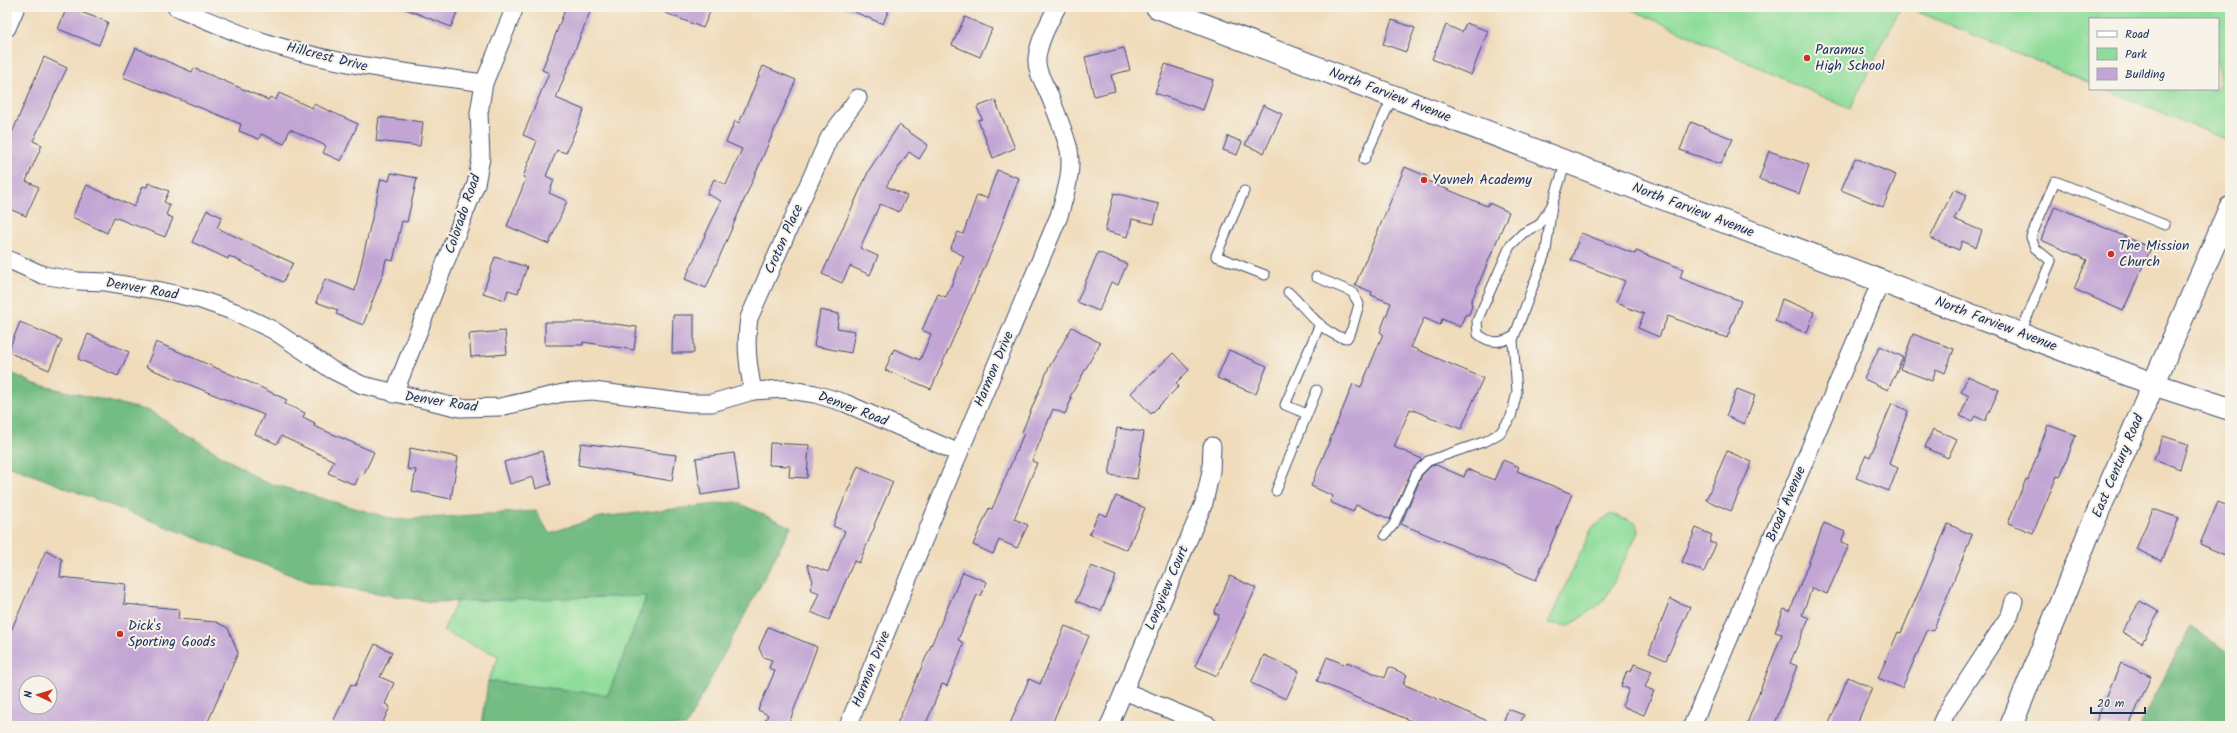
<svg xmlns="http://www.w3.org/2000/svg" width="2237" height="733" viewBox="0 0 2237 733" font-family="Kalam,sans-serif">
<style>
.green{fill:#8fdd9a;stroke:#55867c}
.forest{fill:#73bc82;stroke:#477670}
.building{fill:#c2a5d4;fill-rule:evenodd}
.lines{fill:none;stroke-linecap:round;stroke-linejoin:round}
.lane-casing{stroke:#3b496c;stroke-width:11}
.street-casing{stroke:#3b496c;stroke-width:19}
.secondary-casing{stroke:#3b496c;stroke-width:24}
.lane{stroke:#fff;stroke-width:9}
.street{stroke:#fff;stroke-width:17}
.secondary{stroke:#fff;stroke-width:22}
.poi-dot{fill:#c8321e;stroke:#f7f3e8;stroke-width:1.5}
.labels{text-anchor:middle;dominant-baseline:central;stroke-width:4;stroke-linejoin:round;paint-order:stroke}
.poi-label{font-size:14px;fill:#1b2f5e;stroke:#f7f3e8;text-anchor:start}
.street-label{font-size:14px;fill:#1b2f5e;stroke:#f7f3e8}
</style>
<rect width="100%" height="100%" fill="#f7f3e8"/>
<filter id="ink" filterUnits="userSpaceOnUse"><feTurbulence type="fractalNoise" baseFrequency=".025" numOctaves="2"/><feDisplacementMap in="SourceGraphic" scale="8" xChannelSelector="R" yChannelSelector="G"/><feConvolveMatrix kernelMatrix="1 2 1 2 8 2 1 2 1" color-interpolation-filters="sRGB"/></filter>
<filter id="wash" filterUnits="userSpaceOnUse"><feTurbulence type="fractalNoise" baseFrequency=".012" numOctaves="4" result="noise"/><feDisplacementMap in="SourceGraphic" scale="16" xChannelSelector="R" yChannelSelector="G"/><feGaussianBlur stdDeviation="0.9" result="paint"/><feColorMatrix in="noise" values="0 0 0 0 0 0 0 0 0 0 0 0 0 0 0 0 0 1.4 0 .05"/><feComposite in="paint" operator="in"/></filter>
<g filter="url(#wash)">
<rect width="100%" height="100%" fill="#f0dcbb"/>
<g class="green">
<path d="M1626,7H1901L1850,109Z"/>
<path d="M1906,7H2230V141L2104,89H2218V19H2090V83Z"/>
<path d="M1611,514L1636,523L1638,532L1608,594L1601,603L1569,626L1548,623L1592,528Z"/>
<path d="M647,595L608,695L488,681L499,656L443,631L457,601Z"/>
</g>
<g class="forest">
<path d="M7,371L35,384L150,411L262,481L396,520L536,511L549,533L601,517L736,502L791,527L686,726H482L488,681L608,695L647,596L432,602L309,582L7,465Z"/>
<path d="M2190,626L2230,653V726H2140Z"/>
</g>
<g id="blocks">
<g class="building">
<path d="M67,7L108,22L99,45L58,29Z"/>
<path d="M401,7H459L451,27Z"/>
<path d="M566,7H592L556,98L584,110L566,153L557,150L546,176L554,180L549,193L567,201L549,244L507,226L526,179L523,177L537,141L523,135L549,73L542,70Z"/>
<path d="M651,7H712L703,28Z"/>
<path d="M843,7H890L883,24Z"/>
<path d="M965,17L992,29L980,57L952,45Z"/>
<path d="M1392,20L1415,28L1406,52L1383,44Z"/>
<path d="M1466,23L1488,31L1471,75L1432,59L1446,25L1462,32Z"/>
<path d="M136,48L192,72L194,68L268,100L270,97L276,100L279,93L312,108L314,104L358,124L341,161L323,153L326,146L290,129L284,144L261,134L259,139L239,131L241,124L123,77Z"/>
<path d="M1124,48L1130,70L1111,75L1115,91L1094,96L1085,57Z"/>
<path d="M44,57L67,68L33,141L42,145L26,181L39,187L26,216L7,208V145Z"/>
<path d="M1165,64L1213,80L1203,110L1155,93Z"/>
<path d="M763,66L796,80L706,288L685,279L721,201L707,194L714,179L726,185L742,149L726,142L735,121L739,123Z"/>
<path d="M995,100L1015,148L993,158L978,120L982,119L977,107Z"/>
<path d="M1263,105L1282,114L1264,153L1245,145Z"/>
<path d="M379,117L423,122L420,146L376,141Z"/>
<path d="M1691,122L1733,139L1721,164L1680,150Z"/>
<path d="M899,125L928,145L919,159L909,152L886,186L907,196L899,212L880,204L860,248L878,256L870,275L850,266L842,283L822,274L869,170Z"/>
<path d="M1228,136L1242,142L1237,155L1223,150Z"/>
<path d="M1769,151L1809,165L1799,194L1759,179Z"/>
<path d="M1855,158L1896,175L1883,207L1841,190Z"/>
<path d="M1405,167L1426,176L1425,180L1487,206L1489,203L1509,212L1471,302L1472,306L1469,314L1465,315L1460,327L1442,319L1440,325L1424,318L1411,347L1483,378L1461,429L1410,409L1394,447L1422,459L1412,470L1390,519L1356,505L1353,512L1330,502L1333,496L1311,486L1353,384L1361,387L1383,334L1380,332L1391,303L1371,295L1372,292L1355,285Z"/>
<path d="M997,170L1019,178L993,248L931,389L885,370L894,349L920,360L931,334L922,330L938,294L946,297L964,256L950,249L958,232L963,234L977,195L987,198Z"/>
<path d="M391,173L417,178L407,222L402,221L393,261L386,259L383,274L363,325L336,314L338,310L316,302L325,279L355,291L381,179L389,181Z"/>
<path d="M148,183L169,191L164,202L170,205L166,215L173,218L165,237L114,217L107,233L72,217L87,185L134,207L143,186L147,187Z"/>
<path d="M1954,189L1967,195L1954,219L1982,231L1976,247L1962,241L1959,250L1930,238Z"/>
<path d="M1114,193L1159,204L1154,224L1132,219L1128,237L1105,231Z"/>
<path d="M2055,206L2151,248L2123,311L2074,289L2087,260L2041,240Z"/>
<path d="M207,210L222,217L217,228L293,263L283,282L229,256L228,259L192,242Z"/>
<path d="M1581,233L1635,254L1636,251L1683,269L1680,278L1741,301L1727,338L1668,316L1659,337L1638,328L1644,314L1616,303L1625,281L1571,260Z"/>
<path d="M1098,252L1127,264L1118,285L1111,282L1099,311L1077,302Z"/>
<path d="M495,257L527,267L518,293L508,290L505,300L483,293Z"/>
<path d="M1782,299L1814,312L1807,333L1775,321Z"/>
<path d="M820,310L839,314L837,328L855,331L851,353L814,346Z"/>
<path d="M673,315H694V353H672Z"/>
<path d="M20,322L62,340L49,370L8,352Z"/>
<path d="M545,322H600L637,327L634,350L583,342V345H545Z"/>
<path d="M1072,327L1100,343L1070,397L1072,398L1065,414L1053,409L1032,461L1037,463L1014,519L1028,525L1017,548L999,540L993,554L973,545L989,508L992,509L1024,433L1022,432L1048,369Z"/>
<path d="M505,331L507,354L471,357L469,334Z"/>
<path d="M88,334L129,352L118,376L78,359Z"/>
<path d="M1913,334L1954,349L1945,373L1936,369L1932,381L1900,369Z"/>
<path d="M156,342L258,386L287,400L285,404L305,413L303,417L315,423L314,426L374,452L364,474L360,473L355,485L328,473L334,461L281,436L277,444L255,434L264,415L146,367Z"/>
<path d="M1880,346L1903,357L1888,390L1864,379Z"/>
<path d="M1229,350L1267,366L1256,394L1217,378Z"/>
<path d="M1173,353L1189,370L1176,383L1179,386L1151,414L1131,393Z"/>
<path d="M1968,376L1999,390L1985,421L1975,416L1972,421L1960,416L1969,396L1961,392Z"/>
<path d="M1737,389L1755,396L1744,424L1726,416Z"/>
<path d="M1892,403L1908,411L1889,464L1898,468L1889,491L1856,478L1866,455L1870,457Z"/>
<path d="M2048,425L2076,435L2060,477L2057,476L2033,533L2008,523L2026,479L2028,480Z"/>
<path d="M1117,428L1144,432L1137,479L1109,475Z"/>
<path d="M1933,429L1957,439L1948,458L1925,447Z"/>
<path d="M2163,436L2188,444L2180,469L2154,459Z"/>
<path d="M581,443L676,455L672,481L578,465Z"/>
<path d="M770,443L809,445L807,478L789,477L790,466L769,465Z"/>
<path d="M410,448L458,457L451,499L412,491L416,470L407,469Z"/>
<path d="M542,451L551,484L536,489L533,477L510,484L504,462Z"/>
<path d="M1727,451L1752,462L1731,511L1706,500Z"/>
<path d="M734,453L739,489L701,495L696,458Z"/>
<path d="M1503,460L1519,467L1517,471L1572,494L1536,580L1401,524L1422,475L1431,466L1436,465L1464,477L1467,469L1494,480Z"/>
<path d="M858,466L893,482L874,525L875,526L859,563L854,561L829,620L811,612L819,593L810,589L813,581L807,564L828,572L845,531L833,526Z"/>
<path d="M1116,496L1145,508L1127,550L1089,534L1099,513L1107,516Z"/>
<path d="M2218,502L2230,507V547L2227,556L2200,544Z"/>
<path d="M2153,509L2179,518L2161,561L2136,549Z"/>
<path d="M1824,523L1845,532L1841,542L1849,545L1827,594L1812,588L1802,615L1809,618L1790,663L1797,666L1774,726H1746L1782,634L1775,632L1784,609L1789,611L1793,603Z"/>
<path d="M1948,524L1972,535L1933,631L1928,629L1902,688L1878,678L1898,632L1901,633Z"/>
<path d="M1696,528L1712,535L1709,542L1716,544L1704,572L1682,562Z"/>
<path d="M46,550L62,559L60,577L126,584L124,604L179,609L178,619L216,622L228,628L238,653L206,726H7V640ZM26,683H50V707H26Z"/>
<path d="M1091,566L1116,576L1101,611L1076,601Z"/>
<path d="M963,572L987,582L981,596L977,595L958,640L964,643L947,686L942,684L925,726H896Z"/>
<path d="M1230,576L1256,588L1217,676L1195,666L1219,615L1214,613Z"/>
<path d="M1670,599L1690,607L1666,660L1649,653Z"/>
<path d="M2140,601L2159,612L2142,643L2122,632Z"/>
<path d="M1065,626L1089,636L1051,726H1009L1029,679L1040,684Z"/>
<path d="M768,627L817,647L788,726H763L768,715L758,710L775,671L769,668L772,660L763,657L759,648Z"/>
<path d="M375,644L392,652L380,677L394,683L385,704L390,707L381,726H331L351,684L355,686Z"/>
<path d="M1264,655L1299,671L1286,699L1251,683Z"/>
<path d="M1327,657L1346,665L1347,662L1385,678L1389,667L1407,675L1403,684L1499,726H1423L1317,681Z"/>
<path d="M2121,663L2151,676L2129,726H2094Z"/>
<path d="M1634,664L1652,671L1645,687L1654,691L1644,715L1622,706L1629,689L1621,686L1627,671L1631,672Z"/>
<path d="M1848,677L1872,688L1856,726H1828Z"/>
<path d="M1508,709L1524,715L1519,726H1502Z"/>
</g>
</g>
</g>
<g filter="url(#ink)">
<use href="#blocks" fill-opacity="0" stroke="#3b496c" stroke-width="1"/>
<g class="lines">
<g class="lane-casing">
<g id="lane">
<path d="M1364,160L1393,96"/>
<path d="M1244,191L1216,256L1265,275"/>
<path d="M1288,292C1304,306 1325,338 1347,338L1352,329L1359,304L1352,292L1316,277"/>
<path d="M2020,334L2051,261L2035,248L2031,237L2055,181L2165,225"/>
<path d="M1514,336C1501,344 1490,344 1478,334L1477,321L1510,246L1523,233L1539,225L1552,205L1566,162"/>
<path d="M1307,414L1285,405L1320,324"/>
<path d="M1276,491L1317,390"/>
<path d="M1385,535L1394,524L1417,472L1428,461L1486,441L1500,433L1511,417L1517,392L1513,340L1546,251L1552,205"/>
</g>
</g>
<g class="street-casing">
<g id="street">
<path d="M176,7C200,17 224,28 249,37C325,64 405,72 484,83"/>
<path d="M7,28L16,7"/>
<path d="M7,259L43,275L78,281L106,282L161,291L201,300L235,312L273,330L332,370L362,385L460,408L500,407L563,393L593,391L689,403H712L753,391L784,389L815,394L845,403L959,453"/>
<path d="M753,391C748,366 745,344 749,318L829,138L858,98"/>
<path d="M394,394L476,184L481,158L479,113L484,83L515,7"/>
<path d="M1124,691L1209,726"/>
<path d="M848,726L959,453L1059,216C1065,195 1073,172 1069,150C1065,133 1055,109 1048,92C1043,81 1036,71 1037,58C1039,40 1049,23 1057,7"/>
<path d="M1109,726L1204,503L1211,471L1212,446"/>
<path d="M1692,726L1881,281"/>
<path d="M1940,726L1946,713L2010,615L2014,601"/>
</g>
</g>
<g class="secondary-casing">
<g id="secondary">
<path d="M1157,7L2153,384L2230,409"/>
<path d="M2011,726L2088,535L2230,208"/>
</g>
</g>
<use href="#lane" class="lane"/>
<use href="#street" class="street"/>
<use href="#secondary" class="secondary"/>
</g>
</g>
<g class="poi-dot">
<circle cx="1807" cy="58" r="4"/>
<circle cx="1424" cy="180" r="4"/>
<circle cx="2111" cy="254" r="4"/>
<circle cx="120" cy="634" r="4"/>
</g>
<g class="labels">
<g class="poi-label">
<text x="1815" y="50">Paramus<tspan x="1815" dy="16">High School</tspan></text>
<text x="1432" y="180">Yavneh Academy</text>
<text x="2119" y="246">The Mission<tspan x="2119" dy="16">Church</tspan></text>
<text x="128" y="626">Dick's<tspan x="128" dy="16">Sporting Goods</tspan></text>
</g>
<g class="street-label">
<text transform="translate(327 57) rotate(14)">Hillcrest Drive</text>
<text transform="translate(1390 95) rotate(21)">North Farview Avenue</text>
<text transform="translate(1693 210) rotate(21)">North Farview Avenue</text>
<text transform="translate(463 214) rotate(-71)">Colorado Road</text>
<text transform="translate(784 239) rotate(-66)">Croton Place</text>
<text transform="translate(142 289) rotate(10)">Denver Road</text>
<text transform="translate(1996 324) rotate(21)">North Farview Avenue</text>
<text transform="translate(994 369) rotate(-67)">Harmon Drive</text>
<text transform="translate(441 402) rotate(9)">Denver Road</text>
<text transform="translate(853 409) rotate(21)">Denver Road</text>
<text transform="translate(2118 466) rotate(-67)">East Century Road</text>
<text transform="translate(1786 504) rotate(-67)">Broad Avenue</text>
<text transform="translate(1167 588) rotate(-67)">Longview Court</text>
<text transform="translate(871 669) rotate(-68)">Harmon Drive</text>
</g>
</g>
<rect width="2237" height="733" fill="none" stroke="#f7f3e8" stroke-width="24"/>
<rect x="2089" y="18" width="130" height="72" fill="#f7f3e8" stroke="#9fa5b1"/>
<rect x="2097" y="31" width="20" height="6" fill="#ffffff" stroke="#9fa5b1"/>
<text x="2125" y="38" font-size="12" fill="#1b2f5e">Road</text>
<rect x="2097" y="48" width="20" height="12" fill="#8fdd9a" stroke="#9fa5b1"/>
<text x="2125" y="58" font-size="12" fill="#1b2f5e">Park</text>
<rect x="2097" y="68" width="20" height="12" fill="#c2a5d4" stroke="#9fa5b1"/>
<text x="2125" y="78" font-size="12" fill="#1b2f5e">Building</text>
<g transform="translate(38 695) rotate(274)"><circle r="19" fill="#f7f3e8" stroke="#9fa5b1"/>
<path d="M0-3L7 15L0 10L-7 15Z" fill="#c8321e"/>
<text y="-6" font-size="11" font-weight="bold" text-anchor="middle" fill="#1b2f5e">N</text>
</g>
<path d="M2091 707v6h54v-6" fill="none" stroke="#1b2f5e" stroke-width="2"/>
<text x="2097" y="707" font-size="12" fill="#1b2f5e" stroke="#f7f3e8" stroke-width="3" paint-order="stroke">20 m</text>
</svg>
